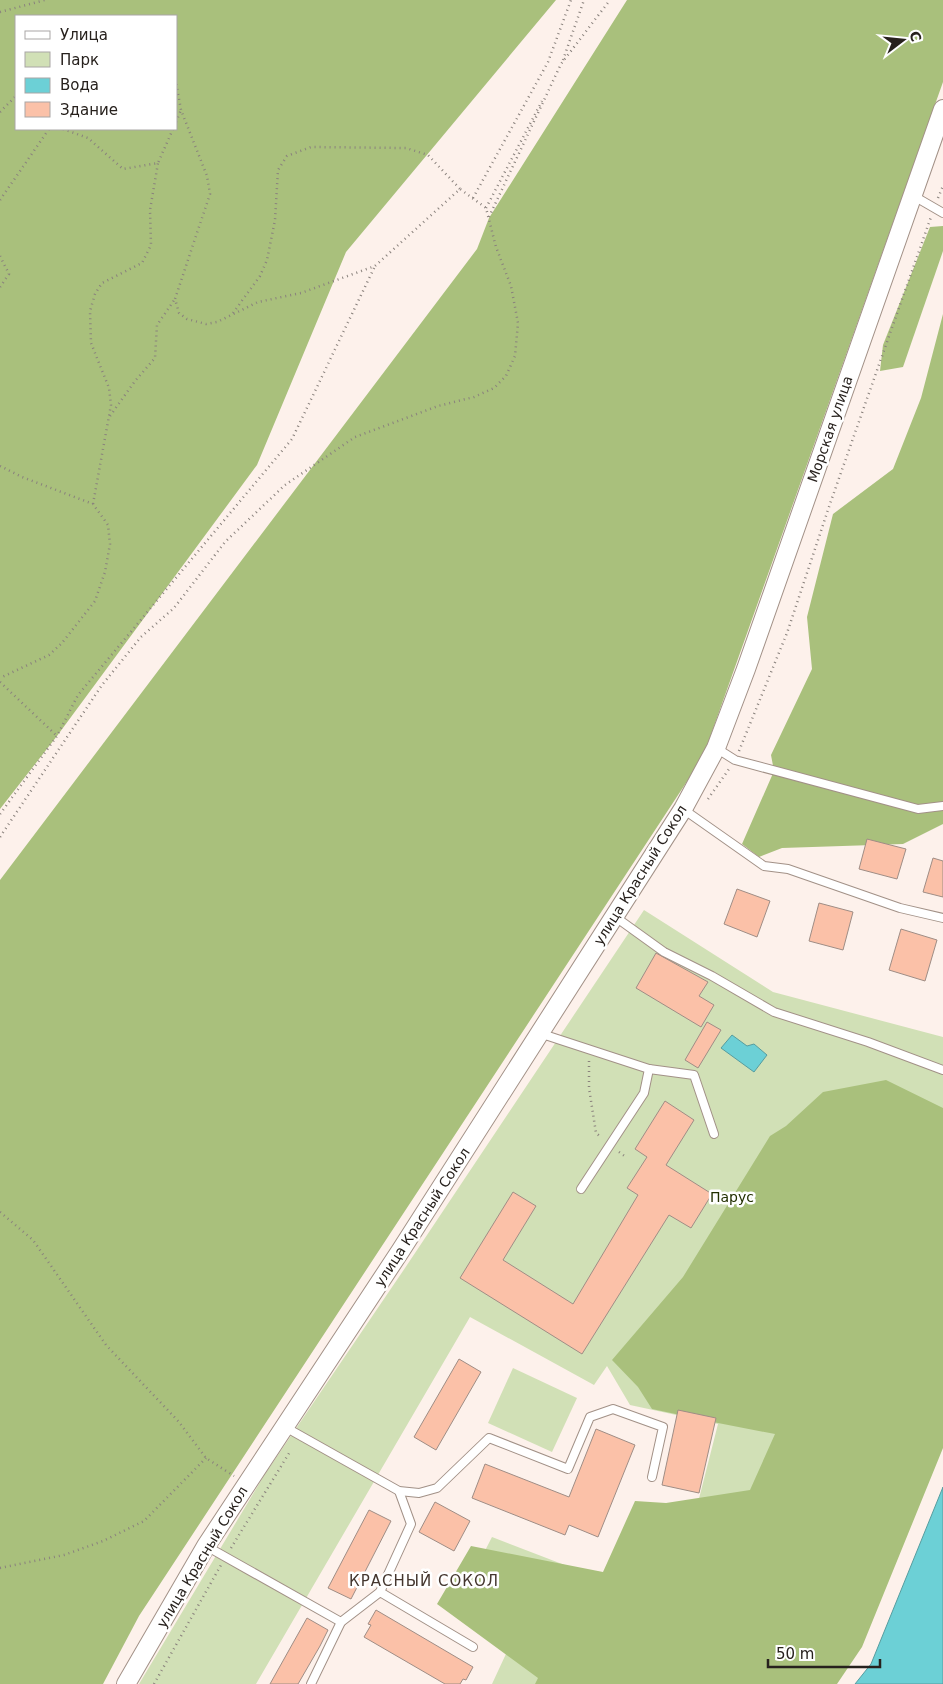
<svg xmlns="http://www.w3.org/2000/svg" width="943" height="1684" viewBox="0 0 943 1684" font-family="'DejaVu Sans',sans-serif">
<style>
.green{fill:#d1e0b6}
.forest{fill:#a9c07c;fill-rule:evenodd}
.water{fill:#6cd0d6;stroke:#579c9e}
.building{fill:#fbc1a8;stroke:#9f8d85}
.lines{fill:none;stroke-linecap:round;stroke-linejoin:round}
.service-casing{stroke:#a29187;stroke-width:10}
.tertiary-casing{stroke:#a29187;stroke-width:20}
.path{stroke:#8a827d;stroke-width:2.5;stroke-dasharray:1 4;stroke-linecap:butt}
.service{stroke:#fff;stroke-width:8}
.tertiary{stroke:#fff;stroke-width:18}
.labels{text-anchor:middle;dominant-baseline:central;stroke-width:5;stroke-linejoin:round;paint-order:stroke}
.street-label{font-size:14px;fill:#27211d;stroke:#fff}
.park-label{font-size:14px;fill:#222f00;stroke:#fff}
.neighbourhood-label{font-size:15px;letter-spacing:1px;fill:#44362e;stroke:#fff}
</style>
<rect width="100%" height="100%" fill="#fdf1eb"/>
<g class="green">
<path d="M644,910L773,992L943,1037V1264L778,1684H492L512,1641L455,1609L492,1537L609,1582L690,1534L718,1424L630,1405L607,1366L594,1385L470,1317L256,1684H139L265,1474L405,1268Z"/>
<path d="M513,1368L577,1398L552,1452L488,1423Z"/>
</g>
<g class="forest">
<path d="M0,0H556L346,252L257,465L57,736L0,809ZM16,16H176V129H16Z"/>
<path d="M627,0H943V82L703,757L139,1616L103,1684H0V880L477,249L489,218Z"/>
<path d="M943,226V251L903,367L880,371L883,345L930,227Z"/>
<path d="M943,314V824L903,844L782,848L759,857L742,844L774,771L771,755L812,669L807,617L833,514L893,469L921,398Z"/>
<path d="M886,1080L943,1108V1448L862,1647L837,1684H535L538,1678L437,1604L471,1546L603,1572L635,1501L666,1503L750,1490L775,1434L718,1423L652,1409L638,1387L612,1360L683,1277L770,1136L786,1126L823,1092Z"/>
</g>
<g class="water">
<path d="M732,1035L747,1046L754,1044L767,1055L754,1072L721,1048Z"/>
<path d="M943,1487V1684H855L871,1664Z"/>
</g>
<g class="building">
<path d="M867,839L906,849L897,879L859,869Z"/>
<path d="M933,858L943,861V897L923,892Z"/>
<path d="M737,889L770,901L757,937L724,924Z"/>
<path d="M819,903L853,912L843,950L809,941Z"/>
<path d="M901,929L937,940L925,981L889,970Z"/>
<path d="M656,953L708,982L699,996L714,1005L701,1027L636,988Z"/>
<path d="M707,1022L721,1030L698,1068L685,1060Z"/>
<path d="M665,1101L694,1120L666,1165L712,1194L691,1228L669,1215L582,1354L460,1278L513,1192L536,1206L503,1260L573,1304L638,1195L627,1188L647,1157L635,1149Z"/>
<path d="M459,1359L481,1372L436,1450L414,1437Z"/>
<path d="M678,1410L716,1418L699,1493L662,1485Z"/>
<path d="M596,1429L635,1445L598,1537L569,1525L565,1535L472,1498L485,1464L569,1497Z"/>
<path d="M435,1502L470,1521L454,1551L419,1532Z"/>
<path d="M369,1510L391,1521L351,1599L328,1588Z"/>
<path d="M376,1610L473,1667L466,1680L463,1679L460,1684H445L364,1637L371,1625L368,1624Z"/>
<path d="M307,1618L328,1630L320,1646L298,1684H270Z"/>
</g>
<g class="lines">
<g class="service-casing">
<g id="service">
<path d="M912,195L943,213"/>
<path d="M716,748L735,760L918,809L943,806"/>
<path d="M683,809L764,866L788,869L900,908L943,918"/>
<path d="M614,916L664,952L712,976L774,1012L868,1042L943,1070"/>
<path d="M539,1033L649,1069L694,1075L714,1134"/>
<path d="M581,1189L644,1093L649,1069"/>
<path d="M285,1427L399,1491L419,1493L437,1488L489,1438L568,1469L590,1417L613,1409L663,1427L652,1477"/>
<path d="M206,1546L341,1622L380,1592L473,1647"/>
<path d="M380,1592L411,1524L399,1491"/>
<path d="M311,1684L341,1622"/>
</g>
</g>
<g class="tertiary-casing">
<path id="tertiary" d="M126,1684L206,1546L401,1250L683,809L716,748L746,669L943,109"/>
</g>
<g class="path">
<path d="M0,12L45,0"/>
<path d="M563,60L584,0"/>
<path d="M0,112L16,96"/>
<path d="M176,122L181,110"/>
<path d="M63,129L88,138L123,169L158,163L173,129"/>
<path d="M473,198L548,62L571,0"/>
<path d="M938,198L943,186"/>
<path d="M0,200L49,129"/>
<path d="M486,208L542,101"/>
<path d="M489,217L561,64L610,0"/>
<path d="M0,256L9,274L0,287"/>
<path d="M233,313L260,276L267,260L275,220L278,170L287,156L311,147L406,148L428,155L460,189"/>
<path d="M110,416L135,381L155,358L157,325L175,299"/>
<path d="M0,466L22,477L93,504L108,525L110,544L105,572L95,601L62,643L49,655L0,678"/>
<path d="M93,504L111,405L109,388L91,343L90,311L95,294L102,283L142,263L151,245L150,210L158,163"/>
<path d="M0,682L57,736"/>
<path d="M739,751L787,633L831,501L931,217"/>
<path d="M708,799L729,769"/>
<path d="M0,814L57,736L78,695L292,439L375,266"/>
<path d="M0,837L102,685L141,637L174,608L225,542L285,485L355,437L438,406L474,397L494,388L506,376L515,356L518,323L511,286L496,247L486,208L460,189L375,266L301,293L258,302L217,322L206,324L187,319L179,313L175,299L210,194L207,176L181,110L176,82"/>
<path d="M589,1061V1088L596,1133L601,1137"/>
<path d="M619,1152L626,1157"/>
<path d="M0,1212L33,1240L106,1345L179,1422L206,1458L234,1476"/>
<path d="M231,1548L291,1450"/>
<path d="M0,1568L64,1555L103,1541L144,1521L206,1458"/>
<path d="M154,1684L221,1565"/>
</g>
<use href="#service" class="service"/>
<use href="#tertiary" class="tertiary"/>
</g>
<g class="labels">
<g class="street-label">
<text transform="translate(830 429) rotate(-71)">Морская улица</text>
<text transform="translate(640 875) rotate(-58)">улица Красный Сокол</text>
<text transform="translate(422 1217) rotate(-57)">улица Красный Сокол</text>
<text transform="translate(202 1557) rotate(-59)">улица Красный Сокол</text>
</g>
<g class="park-label">
<text x="732" y="1197">Парус</text>
</g>
<g class="neighbourhood-label">
<text x="424" y="1581">КРАСНЫЙ СОКОЛ</text>
</g>
</g>
<rect x="15" y="15" width="162" height="115" fill="#ffffff" stroke="#a9a6a5"/>
<rect x="25" y="31" width="25" height="8" fill="#ffffff" stroke="#a9a6a5"/>
<text x="60" y="40" font-size="15" fill="#27211d">Улица</text>
<rect x="25" y="52" width="25" height="15" fill="#d1e0b6" stroke="#a9a6a5"/>
<text x="60" y="65" font-size="15" fill="#27211d">Парк</text>
<rect x="25" y="78" width="25" height="15" fill="#6cd0d6" stroke="#a9a6a5"/>
<text x="60" y="90" font-size="15" fill="#27211d">Вода</text>
<rect x="25" y="102" width="25" height="15" fill="#fbc1a8" stroke="#a9a6a5"/>
<text x="60" y="115" font-size="15" fill="#27211d">Здание</text>
<g transform="translate(903 40) rotate(74)" stroke="#ffffff" stroke-width="4" paint-order="stroke">
<path d="M0-4L9 19L0 12L-9 19Z" fill="#27211d"/>
<text y="-8" font-size="14" font-weight="bold" text-anchor="middle" fill="#27211d">С</text>
</g>
<path d="M768 1659v8h112v-8" fill="none" stroke="#27211d" stroke-width="2.5"/>
<text x="776" y="1659" font-size="15" fill="#27211d" stroke="#ffffff" stroke-width="4" paint-order="stroke">50 m</text>
</svg>
